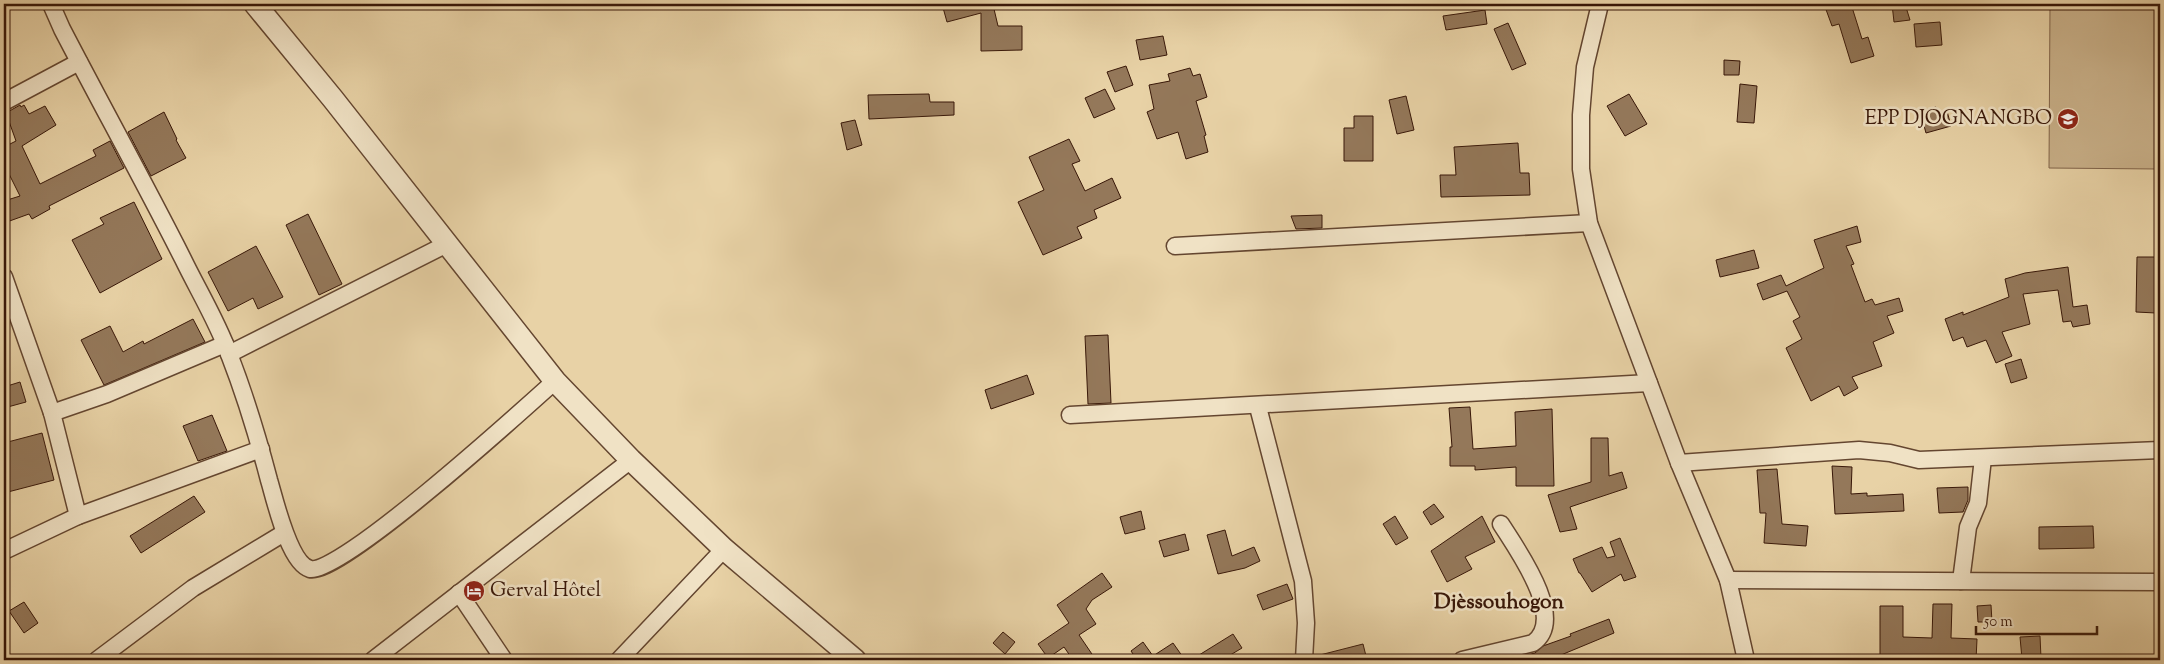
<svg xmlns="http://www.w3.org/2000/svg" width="2164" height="664" viewBox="0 0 2164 664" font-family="'Sorts Mill Goudy',serif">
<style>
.grass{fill:#cab28b;stroke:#81644a}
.building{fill:#94785a;stroke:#381708}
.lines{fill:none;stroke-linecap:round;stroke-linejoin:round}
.minor-casing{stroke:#644630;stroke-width:19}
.tertiary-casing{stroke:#644630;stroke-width:24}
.minor{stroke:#f0e2c5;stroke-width:16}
.tertiary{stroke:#f0e2c5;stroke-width:21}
.labels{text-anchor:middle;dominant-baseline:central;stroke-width:5;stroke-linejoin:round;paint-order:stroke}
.poi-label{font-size:20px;fill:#381708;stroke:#f0e2c5;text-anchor:end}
.neighbourhood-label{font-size:21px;font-weight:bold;fill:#381708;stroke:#f0e2c5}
</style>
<rect width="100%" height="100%" fill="#e8d2a6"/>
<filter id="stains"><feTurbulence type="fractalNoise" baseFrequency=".004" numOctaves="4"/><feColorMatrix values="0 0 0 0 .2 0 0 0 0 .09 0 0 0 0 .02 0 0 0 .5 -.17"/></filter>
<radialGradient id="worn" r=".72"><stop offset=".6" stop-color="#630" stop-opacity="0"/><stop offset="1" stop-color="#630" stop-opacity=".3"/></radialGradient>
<path class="grass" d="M2050,4H2157V169L2049,168Z"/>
<g class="building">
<path d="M942,4H998L999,8L994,9L998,26H1022V50L981,51V13L947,22Z"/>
<path d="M1824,4H1851L1862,39L1868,37L1874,56L1851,63L1839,24L1832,26Z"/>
<path d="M1892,4H1905L1910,20L1894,22Z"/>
<path d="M1485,10L1487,24L1446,30L1443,16Z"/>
<path d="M1940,22L1942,45L1916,47L1914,24Z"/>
<path d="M1508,23L1526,64L1512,70L1494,29Z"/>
<path d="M1163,36L1167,55L1140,60L1136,40Z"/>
<path d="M1724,60L1740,61L1739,75H1724Z"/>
<path d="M1126,66L1133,85L1115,92L1107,72Z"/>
<path d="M1190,68L1193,76L1200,74L1207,97L1196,101L1206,135L1204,136L1208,152L1186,159L1178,132L1157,139L1147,112L1154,109L1149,85L1170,81L1168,74Z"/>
<path d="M1740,84L1757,86L1754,123L1737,122Z"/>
<path d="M1105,89L1115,109L1094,118L1085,98Z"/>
<path d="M929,94L930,102H954V115L869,119L868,95Z"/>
<path d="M1629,94L1647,124L1625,136L1607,106Z"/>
<path d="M1406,96L1414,130L1397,134L1389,100Z"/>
<path d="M20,105L21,107L24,105L29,114L45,106L56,125L22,146L40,184L96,156L93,150L110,141L124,168L49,206L50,209L32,219L29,214L4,223V201L20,196L8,172L4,175V147L16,141L6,113Z"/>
<path d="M1936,107L1938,113L1947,111L1951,126L1926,133L1920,111Z"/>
<path d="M164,112L177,139L176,140L186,158L151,176L128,132Z"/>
<path d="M1354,116H1373V161H1344V128H1354Z"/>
<path d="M855,120L862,145L847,150L841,123Z"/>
<path d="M1069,139L1080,161L1072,164L1085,191L1112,178L1121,198L1094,210L1097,218L1077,227L1082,238L1043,255L1018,202L1044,190L1029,157Z"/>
<path d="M1518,143L1520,173H1529L1530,195L1441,197L1440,175H1456L1454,147Z"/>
<path d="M134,202L162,259L100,293L72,240L104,224L100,218Z"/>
<path d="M308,214L342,284L319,295L286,225Z"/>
<path d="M1322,215V228L1296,229L1291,216Z"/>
<path d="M1857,226L1861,242L1846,246L1854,264L1851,265L1865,302L1872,299L1875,305L1899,298L1903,311L1887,316L1894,333L1873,342L1882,366L1852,377L1858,388L1844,396L1839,386L1811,401L1786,348L1802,339L1793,321L1800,317L1787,291L1763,300L1757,284L1781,275L1786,286L1824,268L1814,240Z"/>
<path d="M256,246L283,297L258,309L253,298L228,311L208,272Z"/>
<path d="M1754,250L1759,268L1720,277L1716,260Z"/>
<path d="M2137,257H2157L2156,313L2136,312Z"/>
<path d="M2068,267L2073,307L2087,305L2090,324L2073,327L2071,321L2063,322L2058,290L2023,294L2030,324L2002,332L2012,356L1996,363L1986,340L1967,347L1963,337L1953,341L1945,319L1963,312V315L2009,297L2005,279L2025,273Z"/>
<path d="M193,319L205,342L104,385L81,340L110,326L123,352L143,341L144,344Z"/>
<path d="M1108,335L1111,403L1088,404L1085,336Z"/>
<path d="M2021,359L2027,378L2011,383L2005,364Z"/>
<path d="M1027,375L1034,394L991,409L985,390Z"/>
<path d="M20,382L26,402L4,408V387Z"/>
<path d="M1470,407L1473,449L1516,446L1515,412L1552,409L1554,486H1516V467L1475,470V466H1450V447H1452L1449,408Z"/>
<path d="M212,415L227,451L198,461L183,426Z"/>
<path d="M42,433L54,480L4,493V443Z"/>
<path d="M1591,438H1608L1609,476L1622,472L1627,488L1570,507L1577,529L1560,532L1548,495L1591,482Z"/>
<path d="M1832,466L1852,467L1851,494L1867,493V496L1903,494L1904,511L1835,514Z"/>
<path d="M1777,469L1782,524L1808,526L1806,546L1764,543L1766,513H1760L1757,470Z"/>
<path d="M1968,487V500L1963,512L1939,513L1937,488Z"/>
<path d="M194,496L205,512L141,553L130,536Z"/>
<path d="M1434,504L1444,517L1431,525L1423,512Z"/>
<path d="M1141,511L1145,529L1125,534L1120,517Z"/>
<path d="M1395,516L1408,538L1396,545L1383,524Z"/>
<path d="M1482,516L1495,542L1465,557L1472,569L1447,582L1431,551Z"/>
<path d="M2093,526L2094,548L2039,549V527Z"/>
<path d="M1225,530L1232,556L1254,547L1260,561L1245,568L1218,574L1207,535Z"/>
<path d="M1185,534L1189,550L1164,557L1159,541Z"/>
<path d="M1620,538L1636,577L1624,581L1621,574L1592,592L1580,573H1579L1573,559L1602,547L1607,558L1615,556L1610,542Z"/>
<path d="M1102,573L1112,587L1092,600L1086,609L1096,624L1079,635L1096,660H1073L1064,647L1048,658L1038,644L1069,623L1057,605Z"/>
<path d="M1287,584L1293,599L1263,610L1257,595Z"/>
<path d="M24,602L38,623L24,633L9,611Z"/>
<path d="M1933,604H1952L1951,638L1977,639L1976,660L1880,658V606H1903V637L1932,638Z"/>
<path d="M1991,605L1992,622H1978L1977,606Z"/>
<path d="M1609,619L1614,633L1549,660H1507L1535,653L1543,646L1571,636L1570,634Z"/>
<path d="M1003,632L1015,642L1005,654L993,643Z"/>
<path d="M1233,634L1242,648L1222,660H1191Z"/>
<path d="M2040,636L2041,658L2022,659L2020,637Z"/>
<path d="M1143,642L1153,656L1173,643L1185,660H1137L1131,651Z"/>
<path d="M1363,644L1367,660H1317L1316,656Z"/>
</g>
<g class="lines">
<g class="minor-casing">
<g id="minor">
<path d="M51,4L62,29C102,106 144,182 183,259C198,290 217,321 229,354C245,395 258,438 269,480C275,500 289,563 310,569C339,577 525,408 555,381"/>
<path d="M1600,4L1585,67L1581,115V169L1589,223L1679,463L1728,580L1746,660"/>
<path d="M4,102L79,62"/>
<path d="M1175,246L1589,223"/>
<path d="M4,277L52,413"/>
<path d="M229,354L447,244"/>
<path d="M1258,407L1303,581L1306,623L1304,660"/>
<path d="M1070,415L1649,383"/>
<path d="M1679,463L1859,450L1890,453L1919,460L2160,450"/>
<path d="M78,516L52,413L107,394L225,344"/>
<path d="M4,551L78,516L261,449"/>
<path d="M1728,580L2160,582"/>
<path d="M1961,581L1968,527L1978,503L1983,458"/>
<path d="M459,593L504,660"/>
<path d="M97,660L193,588L284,533"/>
<path d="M373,660L631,460"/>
<path d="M619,660L724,549"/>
<path d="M1462,660L1533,643C1568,619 1516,548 1501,524"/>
</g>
</g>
<g class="tertiary-casing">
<path id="tertiary" d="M255,4L333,99L555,381L631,460L724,549L855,660"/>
</g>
<use href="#minor" class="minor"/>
<use href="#tertiary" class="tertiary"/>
</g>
<defs>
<g id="school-disc" transform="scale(1.125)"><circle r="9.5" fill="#8f2418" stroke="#f0e2c5"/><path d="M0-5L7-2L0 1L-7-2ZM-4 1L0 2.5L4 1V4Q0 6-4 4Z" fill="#fff"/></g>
<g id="hotel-disc" transform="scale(1.125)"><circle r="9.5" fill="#8f2418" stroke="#f0e2c5"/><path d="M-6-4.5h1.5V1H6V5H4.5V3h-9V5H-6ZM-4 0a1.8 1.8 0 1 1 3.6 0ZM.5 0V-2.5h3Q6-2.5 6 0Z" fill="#fff"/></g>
</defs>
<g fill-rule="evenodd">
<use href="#school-disc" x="2068" y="119"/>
<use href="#hotel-disc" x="474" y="591"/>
</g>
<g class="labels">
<g class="poi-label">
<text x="2052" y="119">EPP DJOGNANGBO</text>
<text x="490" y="591" text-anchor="start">Gerval Hôtel</text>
</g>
<g class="neighbourhood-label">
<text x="1499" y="603">Djèssouhogon</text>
</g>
</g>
<rect width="2164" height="664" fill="none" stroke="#e8d2a6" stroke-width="20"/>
<rect x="5" y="5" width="2154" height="654" fill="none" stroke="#381708" stroke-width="2.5"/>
<rect x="10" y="10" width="2144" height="644" fill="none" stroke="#381708"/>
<path d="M1976 626v8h121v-8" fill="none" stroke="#381708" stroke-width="2.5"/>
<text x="1984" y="626" font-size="15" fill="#381708" stroke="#f0e2c5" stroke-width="4" paint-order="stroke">50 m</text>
<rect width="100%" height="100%" filter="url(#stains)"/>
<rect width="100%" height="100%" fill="url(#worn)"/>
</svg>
